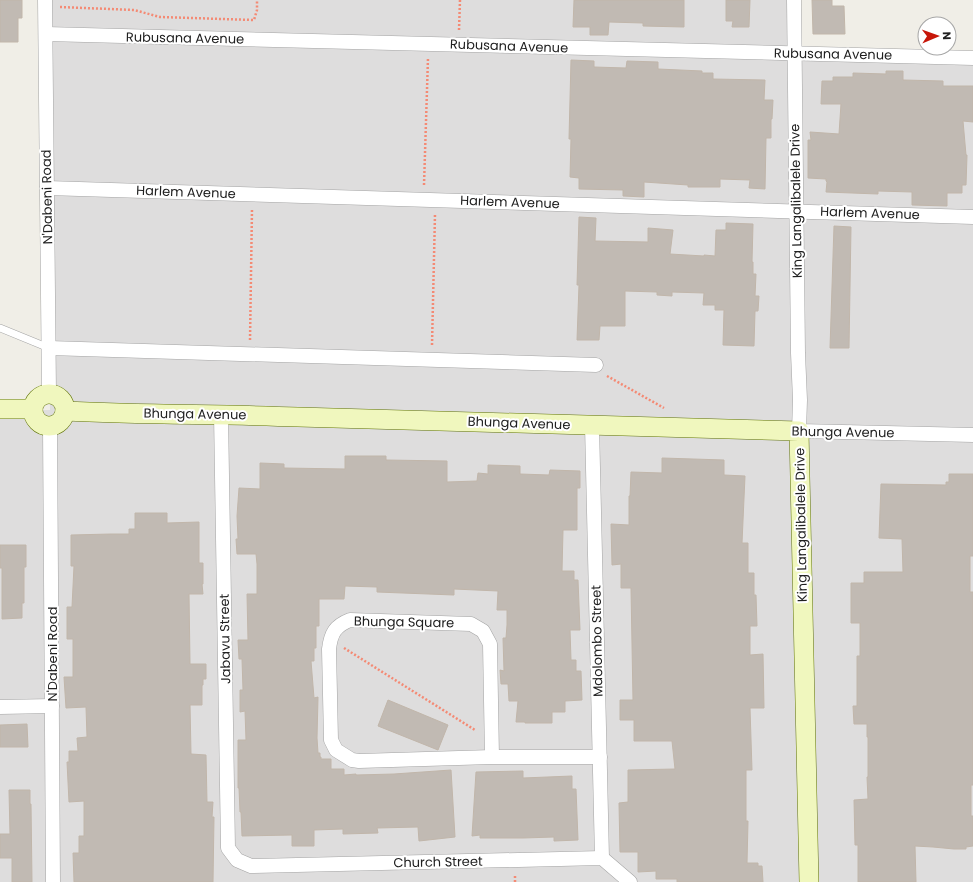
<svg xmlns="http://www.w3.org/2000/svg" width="973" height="882" viewBox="0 0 973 882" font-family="Poppins,sans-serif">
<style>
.residential{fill:#dedddd}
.building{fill:#c1bab3;stroke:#c1b6aa}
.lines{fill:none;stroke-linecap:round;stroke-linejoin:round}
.lane-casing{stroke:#a4a4a4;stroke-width:8}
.street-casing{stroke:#a4a4a4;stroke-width:15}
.secondary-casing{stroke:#61740a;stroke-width:20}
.path{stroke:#f48a74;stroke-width:2.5;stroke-dasharray:2 2;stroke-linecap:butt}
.lane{stroke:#fff;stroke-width:7}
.street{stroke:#fff;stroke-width:14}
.secondary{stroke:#f0f7be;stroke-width:19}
.labels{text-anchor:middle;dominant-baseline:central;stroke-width:4;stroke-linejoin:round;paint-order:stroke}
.street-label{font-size:13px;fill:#202020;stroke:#fff}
</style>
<rect width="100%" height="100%" fill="#f0eee7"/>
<path class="residential" d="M45,0H794V53L973,58V882H0V411L50,410Z"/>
<g class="building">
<path d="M0,0H22V18H18V42H0Z"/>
<path d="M574,0H684V27L643,26V23L609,22L608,35H590V27H573Z"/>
<path d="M726,0H750L749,27H732L733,21H726Z"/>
<path d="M812,0H832V6H844L845,34H813Z"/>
<path d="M571,60L594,61V67L626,68L627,61L658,62V69L702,71V73H713V79L765,80L764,100H773L772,119H771V138H766L765,189L749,188L750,180L720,179V187H688V185L644,182V197L623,196V190L579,189V178L570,177L571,139H569Z"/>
<path d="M886,71H903V80L943,81V86H973V122L963,121L966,155H967L966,185H962V193H947V206L912,205V192L878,191V194L826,192L827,182L826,181V179L808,178V140H811L810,132L839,134L841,104H821L822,81H833V77H853V73L886,74Z"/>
<path d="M579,217L596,218L595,241L648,242V228L673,230L670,254L704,256V255L715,256L716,230H726V223L753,224L752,262H753V274H756L755,296H759L758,311H755L754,346L723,345L724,310H715V305H703L704,293L672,292V296L657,295V292L625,291V326H600L599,340H577L579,285H577Z"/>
<path d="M834,226L851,227L849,348H830Z"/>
<path d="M345,456H386V460L447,461V482L477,481L478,473L488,474V465L520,466V474L549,475L550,470L580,471V488H577V530H563L562,571H574V580H578L580,630H570L571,660H576V671H581L582,700L565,701V712H552V723H525V722H516L518,701H509L508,684H501L500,670L504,671L503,638H506L507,625V610H497L498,591L454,589V595L377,592V587L345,586L344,599H319V626H316V648H314V661H311L314,698L318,697L317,738L318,753H320V757H321V759H331V769H344V775L356,774V775L394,774L451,770L455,837L419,841L418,827L377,828L378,833L343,834V829L314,830V846H292V835L242,836L241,812H240L239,788H238V740H246L245,711L240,712V690H243L242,659H239L238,640H248L247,594H257V564L256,554H237L236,539H238L237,516L239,488L260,489V463L284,464V468L345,469Z"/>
<path d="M662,458L724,460V475L745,476L742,543H748V573H754V595H756L757,626H750V655L763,654L764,708H750L752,770H746V821H748L747,863H758V866H762L763,882H677V879H656V871L638,872V852H620L619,803L628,802V770L675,769L672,741H634V720H620V700H633L631,588H621V564L612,565L611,524L629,525V496H630L631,472L662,473Z"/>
<path d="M949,474H973V556H970V592H973V785H971V816H973V846L966,847V849H954L933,847L915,846L916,882H858V845H855L854,800L868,799L867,777H868V737H867V724H854L853,706H857V656H860V623H851V583H864V572H903L902,539L879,538L881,484L946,485V482H949Z"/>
<path d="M135,513H167V523L199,522V563H203V584H202L203,594H189L190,664H206V679H203V685H202V705H190L191,754L206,755L207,802H213L212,817H214L213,882H74L73,853H79V836H84V801L69,802L67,762H69V751H78L77,738L87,737L86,707L66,708L64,677H73V639H67V607H72L74,566H71V535L111,534H129V529H135Z"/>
<path d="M0,545H26V567H24V603H22V618L2,619V568H0Z"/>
<path d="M388,700L448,725L438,750L378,726Z"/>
<path d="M27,724L28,747H0V725Z"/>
<path d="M523,771V778L572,776V789H576L578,840L554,841V837L523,838H480V835L472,836L476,772Z"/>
<path d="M9,790H30V804H31L32,882H12V858H0V834H10Z"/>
</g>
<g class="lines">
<g class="lane-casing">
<path id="lane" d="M0,328L49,348"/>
</g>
<g class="street-casing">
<g id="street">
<path d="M45,0L49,393"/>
<path d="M794,0L798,353L800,400L799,431L973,435"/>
<path d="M46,34L973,58"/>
<path d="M47,188L973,217"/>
<path d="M49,348L596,365"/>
<path d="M221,414L228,848L237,860L251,866L602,858L630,882"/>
<path d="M592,425L602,858"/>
<path d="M50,426L53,882"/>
<path d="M0,707L52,706"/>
<path d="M492,757L490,644L483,631L471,624L350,620C335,626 331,633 329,649L331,740L336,750L352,760L359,761L492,757H600"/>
</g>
</g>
<g class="secondary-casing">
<g id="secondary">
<circle cx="49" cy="410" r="16"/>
<path d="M0,409H33"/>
<path d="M65,411C143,415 220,414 298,417C465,421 632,426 799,431L809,882"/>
</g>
</g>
<g class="path">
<path d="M60,7L134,10L160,17L254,20L257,10V0"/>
<path d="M459,30L460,0"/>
<path d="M424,185L428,58"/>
<path d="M250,340L252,209"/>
<path d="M432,345L435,214"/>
<path d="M607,376L664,408"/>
<path d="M344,648L475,730"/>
<path d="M515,882V874"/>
</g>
<use href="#lane" class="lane"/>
<use href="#street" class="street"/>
<use href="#secondary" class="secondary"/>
</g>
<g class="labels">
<g class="street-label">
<text transform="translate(185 38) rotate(1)">Rubusana Avenue</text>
<text transform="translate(509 46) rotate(2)">Rubusana Avenue</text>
<text transform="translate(833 54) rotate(1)">Rubusana Avenue</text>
<text transform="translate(186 192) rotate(2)">Harlem Avenue</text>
<text transform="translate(47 197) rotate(-91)">N'Dabeni Road</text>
<text transform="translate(796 201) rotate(-91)">King Langalibalele Drive</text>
<text transform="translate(510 202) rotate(2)">Harlem Avenue</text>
<text transform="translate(870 213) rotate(2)">Harlem Avenue</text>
<text transform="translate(195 414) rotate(1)">Bhunga Avenue</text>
<text transform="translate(519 423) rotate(2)">Bhunga Avenue</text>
<text transform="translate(843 432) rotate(1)">Bhunga Avenue</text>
<text transform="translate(801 525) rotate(-91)">King Langalibalele Drive</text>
<text transform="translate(404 622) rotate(1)">Bhunga Square</text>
<text transform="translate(225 639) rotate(-91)">Jabavu Street</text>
<text transform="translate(597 641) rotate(-91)">Mdolombo Street</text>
<text transform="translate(52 654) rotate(-90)">N'Dabeni Road</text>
<text transform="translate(438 862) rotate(-1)">Church Street</text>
</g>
</g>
<g transform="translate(937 36) rotate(88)"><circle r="19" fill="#ffffff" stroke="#a6a6a6"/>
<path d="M0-3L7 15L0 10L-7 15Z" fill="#c71609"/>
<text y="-6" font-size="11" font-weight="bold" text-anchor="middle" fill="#202020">N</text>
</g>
</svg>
